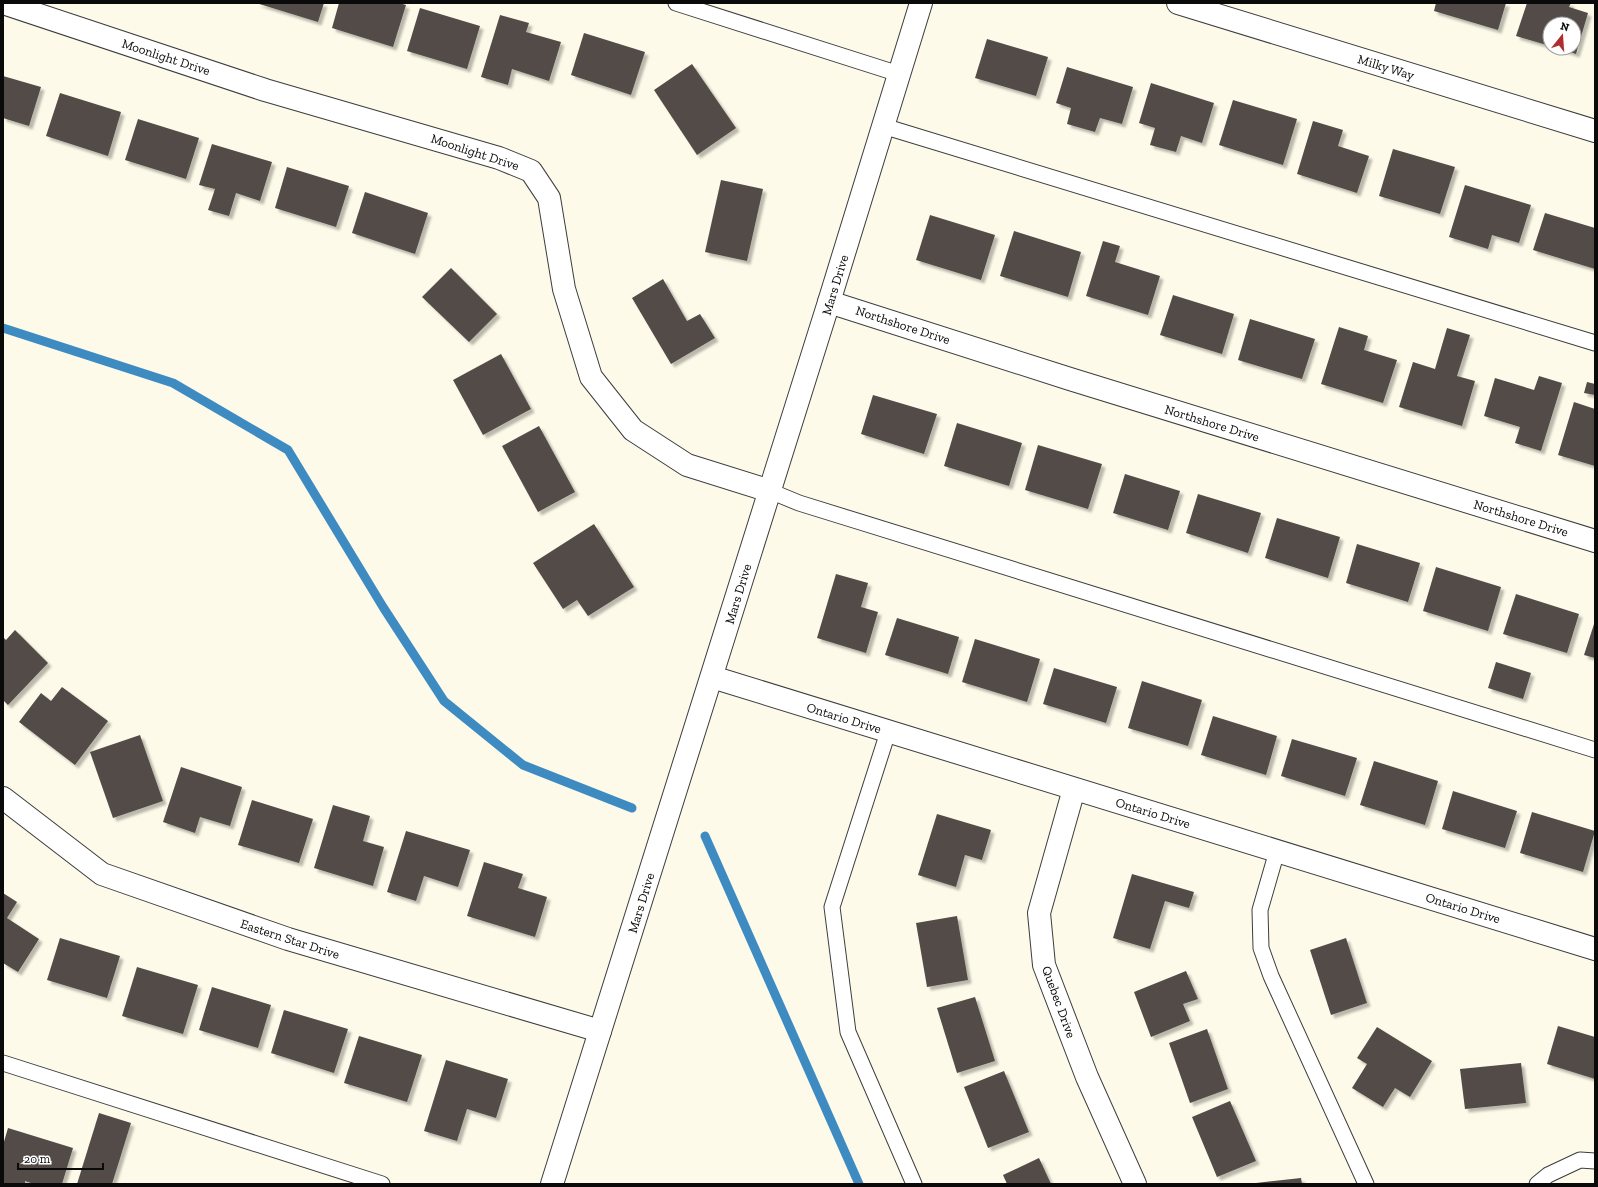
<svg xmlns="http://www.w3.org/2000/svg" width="1598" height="1187" viewBox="0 0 1598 1187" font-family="'Zilla Slab',serif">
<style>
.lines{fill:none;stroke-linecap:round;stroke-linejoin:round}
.stream{stroke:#3e8bc2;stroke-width:9}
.building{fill:#524c47;filter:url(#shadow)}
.service-casing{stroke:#3d3d3d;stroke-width:17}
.minor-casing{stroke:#3d3d3d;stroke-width:24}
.tertiary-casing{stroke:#3d3d3d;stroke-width:24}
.service{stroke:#fff;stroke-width:15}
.minor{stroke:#fff;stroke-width:22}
.tertiary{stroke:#fff;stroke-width:22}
.labels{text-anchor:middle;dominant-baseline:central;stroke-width:4;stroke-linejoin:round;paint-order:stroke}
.street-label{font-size:13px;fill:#0a0a0a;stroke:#fff}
</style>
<defs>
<filter id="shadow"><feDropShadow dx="3.5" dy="3.5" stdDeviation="1" flood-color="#0004"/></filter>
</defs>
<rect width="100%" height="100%" fill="#fdfae9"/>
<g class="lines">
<g class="stream">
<path d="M3,328L173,383L288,450L383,607L444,701L523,765L632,808"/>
<path d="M705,836L859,1184"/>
</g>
</g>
<g class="building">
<path d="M256,3H324L318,22Z"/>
<path d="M339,3H399L406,5L393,47L332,28Z"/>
<path d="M1436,3H1506L1498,30L1434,11Z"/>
<path d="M1527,3H1571L1569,7L1588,13L1576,54L1558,48H1574V24H1550V46L1516,36Z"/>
<path d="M420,8L480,26L467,69L407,51Z"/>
<path d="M500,15L529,23L526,32L561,42L549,81L512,69L508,85L481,77Z"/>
<path d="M584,33L645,52L631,95L571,75Z"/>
<path d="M987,39L1048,57L1036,96L975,78Z"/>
<path d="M692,64L736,128L697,155L654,90Z"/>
<path d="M1067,67L1133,87L1122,124L1100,118L1095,132L1067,124L1071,108L1056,103Z"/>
<path d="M3,76L41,87L29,126L3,118Z"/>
<path d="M1151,83L1214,103L1202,143L1181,136L1176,152L1150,145L1155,128L1139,123Z"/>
<path d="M60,93L121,112L108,156L46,136Z"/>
<path d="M1233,100L1297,119L1283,165L1219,145Z"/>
<path d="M138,119L199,138L186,179L125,160Z"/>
<path d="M1313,121L1343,130L1338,146L1369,156L1357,193L1297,174Z"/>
<path d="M212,144L272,162L260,201L236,193L229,216L208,210L215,189L199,185Z"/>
<path d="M1393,149L1455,167L1440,214L1379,196Z"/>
<path d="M287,167L349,186L336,227L275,208Z"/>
<path d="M721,180L763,189L747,261L705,252Z"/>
<path d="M1465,185L1531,205L1519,243L1492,235L1488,249L1449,237Z"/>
<path d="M365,192L428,213L415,254L352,233Z"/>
<path d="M1545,213L1595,228V269L1533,250Z"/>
<path d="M930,215L995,235L981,280L916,260Z"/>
<path d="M1014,231L1081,252L1068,297L1000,276Z"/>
<path d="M1103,241L1120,246L1115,262L1160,276L1148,315L1086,296Z"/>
<path d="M451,268L497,314L469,342L422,297Z"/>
<path d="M663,279L687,321L700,314L715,338L671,364L632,298Z"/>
<path d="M1173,295L1234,314L1222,354L1160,335Z"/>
<path d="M1250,319L1315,339L1302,379L1238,360Z"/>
<path d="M1339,327L1368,336L1364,350L1397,360L1383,403L1321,384Z"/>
<path d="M1447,328L1470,335L1457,376L1475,381L1462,426L1399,407L1413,362L1435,369Z"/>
<path d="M501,354L531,409L483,435L453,380Z"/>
<path d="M1539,376L1562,383L1541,451L1515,443L1520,427L1484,416L1495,378L1534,390Z"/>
<path d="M1587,382L1595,384V395L1584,393Z"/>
<path d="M873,395L937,414L924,454L861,434Z"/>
<path d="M1574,402L1595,409V466L1558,455Z"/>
<path d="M957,423L1022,443L1009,486L944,466Z"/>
<path d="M539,426L575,492L538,512L502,446Z"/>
<path d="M1038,445L1102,464L1088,509L1025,490Z"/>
<path d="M1125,474L1180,491L1168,530L1113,513Z"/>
<path d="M1198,494L1261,513L1248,553L1186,533Z"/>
<path d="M1277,518L1340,537L1328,578L1265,558Z"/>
<path d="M594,524L634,587L588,616L577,600L563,609L533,563Z"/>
<path d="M1357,544L1420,563L1408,602L1346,583Z"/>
<path d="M1436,567L1501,587L1488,631L1423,611Z"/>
<path d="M836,574L868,583L861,607L878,612L866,653L817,638Z"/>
<path d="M1516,594L1579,614L1567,653L1503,634Z"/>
<path d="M897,618L959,637L948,674L885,655Z"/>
<path d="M1595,621V658L1584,655Z"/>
<path d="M15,630L48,663L8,705L3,700V637L6,640Z"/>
<path d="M975,639L1040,659L1027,702L962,682Z"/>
<path d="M1496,662L1531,673L1523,699L1488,688Z"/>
<path d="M1054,668L1117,687L1106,723L1043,704Z"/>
<path d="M1142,681L1202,700L1188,746L1128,728Z"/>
<path d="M62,687L108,721L75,765L19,722L41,693L51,701Z"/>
<path d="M1213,716L1277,736L1266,775L1201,755Z"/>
<path d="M140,735L163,801L113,818L90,752Z"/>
<path d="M1292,739L1357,758L1345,796L1281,776Z"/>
<path d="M1374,761L1438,781L1425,825L1360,805Z"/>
<path d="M181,767L242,787L230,826L200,817L195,833L163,822Z"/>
<path d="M1453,791L1517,811L1505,848L1442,829Z"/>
<path d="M252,800L313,819L299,863L238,845Z"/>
<path d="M333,805L370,816L363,841L384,847L373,886L314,868Z"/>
<path d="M1532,812L1595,831L1583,872L1520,853Z"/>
<path d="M937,814L991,830L982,860L965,855L956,887L918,875Z"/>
<path d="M406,831L470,850L458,887L424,876L416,901L387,892Z"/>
<path d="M484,862L523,874L518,888L547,897L535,937L467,916Z"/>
<path d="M1132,874L1194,892L1189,908L1165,901L1150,949L1113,938Z"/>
<path d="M3,893L17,902L7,918L39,939L18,972L3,963Z"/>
<path d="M957,916L968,980L927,987L916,923Z"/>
<path d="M60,938L120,956L107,998L47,980Z"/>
<path d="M1346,938L1367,1003L1331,1015L1310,950Z"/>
<path d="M137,967L198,985L183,1034L122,1016Z"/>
<path d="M1186,971L1198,999L1183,1004L1190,1021L1151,1037L1134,992Z"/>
<path d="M212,987L271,1005L258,1048L199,1030Z"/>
<path d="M975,997L995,1061L957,1073L937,1008Z"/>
<path d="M284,1010L348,1029L334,1073L271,1053Z"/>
<path d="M1558,1026L1595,1037V1079L1547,1064Z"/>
<path d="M1377,1027L1432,1061L1410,1097L1395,1088L1383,1107L1352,1088L1367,1064L1357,1058Z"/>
<path d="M1207,1029L1228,1089L1190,1103L1169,1043Z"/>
<path d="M359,1036L422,1055L407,1102L344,1083Z"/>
<path d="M446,1060L508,1079L496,1118L467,1109L457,1141L424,1131Z"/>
<path d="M1521,1063L1526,1103L1465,1109L1460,1069Z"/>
<path d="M1004,1071L1029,1132L988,1148L964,1087Z"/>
<path d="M1230,1101L1256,1161L1217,1177L1192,1117Z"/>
<path d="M99,1113L131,1123L112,1184H77Z"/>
<path d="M8,1128L73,1148L62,1184H34L25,1181V1184H3V1145Z"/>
<path d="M1039,1158L1051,1184H1007L1003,1175Z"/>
<path d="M1301,1178L1302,1184H1256V1183Z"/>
</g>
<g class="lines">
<g class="service-casing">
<g id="service">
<path d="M676,3L899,74"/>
<path d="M883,126L1595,343"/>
<path d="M770,491L799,503L1595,750"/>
<path d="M888,732L832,907L848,1032L914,1184"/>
<path d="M1277,851L1260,910L1261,948L1271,976L1366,1184"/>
<path d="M3,1063L382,1184"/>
<path d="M1537,1184L1548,1175L1580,1160L1595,1161"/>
</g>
</g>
<g class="minor-casing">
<g id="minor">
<path d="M3,3L265,90L499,158L531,171L549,198L564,289L591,377L633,430L687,465L770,491"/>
<path d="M1178,3L1595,131"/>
<path d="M829,302L1070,379L1595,541"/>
<path d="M712,677L1595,949"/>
<path d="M1074,789L1039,913L1044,965L1087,1077L1135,1184"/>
<path d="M3,798L102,874L288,939L600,1031"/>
</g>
</g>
<g class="tertiary-casing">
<path id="tertiary" d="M552,1184L829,302L921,3"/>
</g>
<use href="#service" class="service"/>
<use href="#minor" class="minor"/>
<use href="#tertiary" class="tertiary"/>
</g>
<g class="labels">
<g class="street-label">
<text transform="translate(166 57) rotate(18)">Moonlight Drive</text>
<text transform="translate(1386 67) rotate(17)">Milky Way</text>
<text transform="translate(475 152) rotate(18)">Moonlight Drive</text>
<text transform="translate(835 285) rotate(-73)">Mars Drive</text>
<text transform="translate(903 325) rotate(18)">Northshore Drive</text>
<text transform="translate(1212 423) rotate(17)">Northshore Drive</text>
<text transform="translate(1521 518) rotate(17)">Northshore Drive</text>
<text transform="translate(738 594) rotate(-73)">Mars Drive</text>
<text transform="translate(844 718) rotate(17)">Ontario Drive</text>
<text transform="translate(1153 813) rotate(17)">Ontario Drive</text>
<text transform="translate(641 903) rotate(-73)">Mars Drive</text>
<text transform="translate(1463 908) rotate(17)">Ontario Drive</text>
<text transform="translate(290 939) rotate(18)">Eastern Star Drive</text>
<text transform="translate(1059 1002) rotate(70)">Quebec Drive</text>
</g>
</g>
<rect width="1598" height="1187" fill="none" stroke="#0a0a0a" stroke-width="8"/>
<g transform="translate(1562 36) rotate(17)"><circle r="19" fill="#ffffff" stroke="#9d9d9d"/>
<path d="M0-3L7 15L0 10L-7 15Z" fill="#ae2e32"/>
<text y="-6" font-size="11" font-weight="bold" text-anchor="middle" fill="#0a0a0a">N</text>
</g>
<path d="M18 1163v6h85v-6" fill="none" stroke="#0a0a0a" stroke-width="2"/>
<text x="24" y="1163" font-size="12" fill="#0a0a0a" stroke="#ffffff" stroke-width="3" paint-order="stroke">20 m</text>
</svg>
